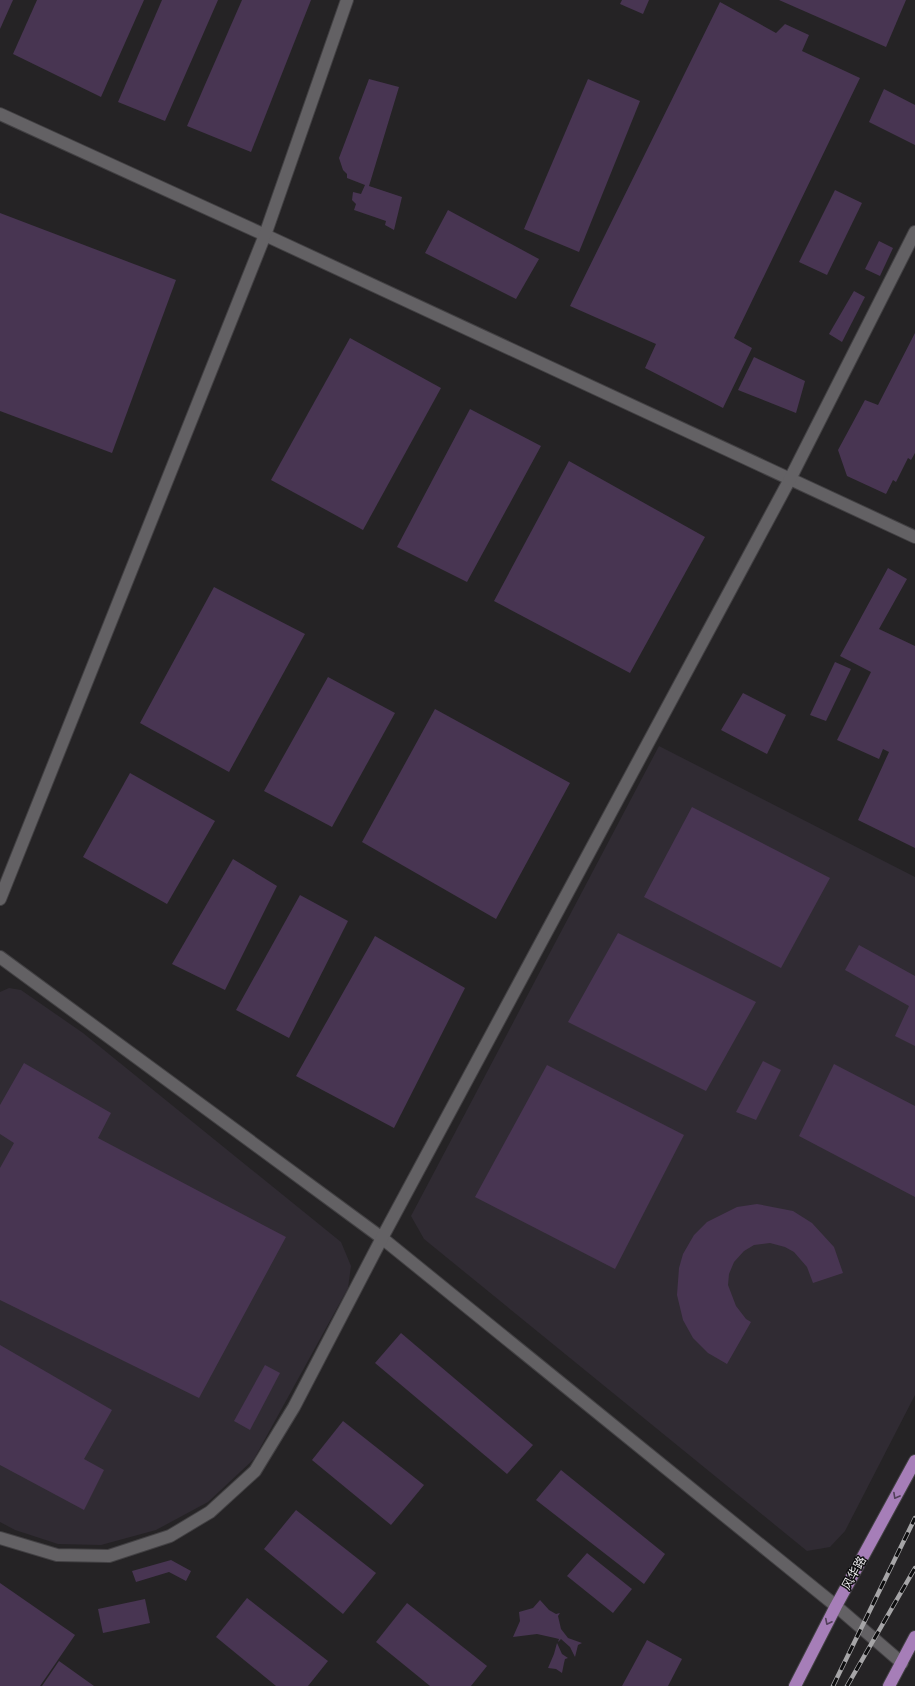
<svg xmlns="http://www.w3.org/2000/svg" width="915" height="1686" viewBox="0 0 915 1686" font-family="Bitter,'Noto Sans SC',serif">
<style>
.built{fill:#302b33}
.building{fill:#483552}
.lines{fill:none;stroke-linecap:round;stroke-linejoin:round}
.secondary-casing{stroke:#424043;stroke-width:14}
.primary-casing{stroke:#424043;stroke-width:14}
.secondary{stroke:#636164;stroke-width:12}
.primary{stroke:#a67eb8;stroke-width:12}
.rail-casing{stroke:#a6a5a7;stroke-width:4.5}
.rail{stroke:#0d0d0e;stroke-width:3;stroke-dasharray:9;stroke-linecap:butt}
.oneway{stroke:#52405a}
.labels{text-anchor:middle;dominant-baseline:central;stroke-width:3;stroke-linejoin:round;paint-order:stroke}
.street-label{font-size:12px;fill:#e6e5e7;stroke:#0d0d0e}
</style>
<rect width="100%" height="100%" fill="#252325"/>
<g class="built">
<path d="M659,746L915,877V1395L845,1531L830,1547L807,1551L424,1239L411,1216Z"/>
<path d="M9,988L21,990L83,1033L341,1242L351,1266L348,1288L254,1459L208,1502L156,1530L101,1545L58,1544L15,1530L0,1522V992Z"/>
</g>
<g class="building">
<path d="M0,0H13L0,29Z"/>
<path d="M37,0H144L101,97L13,54Z"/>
<path d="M162,0H218L165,121L118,102Z"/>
<path d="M242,0H311L251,152L187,126Z"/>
<path d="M622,0H649L643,14L620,4Z"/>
<path d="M779,0H906L886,47Z"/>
<path d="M720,2L776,33L785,24L809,35L802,51L860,78L734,338L752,348L723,408L645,368L656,344L570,306Z"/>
<path d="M369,79L399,87L369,186L402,197L394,230L385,225L386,221L354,210L356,204L352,200L353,192L361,194L365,185L347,178V174L343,170L339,158Z"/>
<path d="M588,79L640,101L579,252L524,229Z"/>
<path d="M884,89L915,105V145L869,122Z"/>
<path d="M835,190L862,203L827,275L799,262Z"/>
<path d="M448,210L539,259L516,299L425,253Z"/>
<path d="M0,213L176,280L112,453L0,411Z"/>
<path d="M879,241L893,248L880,276L865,269Z"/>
<path d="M854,291L865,297L842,342L829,334Z"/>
<path d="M915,333V453L911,460L908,458L896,482L893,480L886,494L847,476L838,450L865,400L878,405Z"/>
<path d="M350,338L441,388L363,530L271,480Z"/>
<path d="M754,357L805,381L796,413L738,390Z"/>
<path d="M470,409L541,446L467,582L397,547Z"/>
<path d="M569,461L705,537L630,673L494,601Z"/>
<path d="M888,568L907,579L879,629L915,646V848L858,820L889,752L883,749L879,759L837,740L871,672L840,656Z"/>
<path d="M214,587L305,634L229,772L140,723Z"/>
<path d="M835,662L851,669L826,721L810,715Z"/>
<path d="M328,677L395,713L332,827L264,791Z"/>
<path d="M743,693L786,715L767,754L721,730Z"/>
<path d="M435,709L570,783L496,919L362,842Z"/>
<path d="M130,773L215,821L167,904L83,857Z"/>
<path d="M692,807L830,878L781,968L644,897Z"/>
<path d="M233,859L277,886L225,990L172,964Z"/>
<path d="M300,895L348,921L289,1038L236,1010Z"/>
<path d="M618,933L756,1002L706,1091L568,1022Z"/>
<path d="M375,936L465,988L394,1128L296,1076Z"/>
<path d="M859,945L915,976V1046L895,1036L909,1006L845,970Z"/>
<path d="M763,1061L781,1070L756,1120L736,1112Z"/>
<path d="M24,1063L111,1113L98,1138L286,1237L199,1398L0,1300V1168L14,1143L0,1134V1105Z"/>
<path d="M834,1064L915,1106V1197L799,1136Z"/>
<path d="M547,1065L684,1135L615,1269L475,1197Z"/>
<path d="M757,1204L793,1211L812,1223L834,1247L843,1273L813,1283L807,1267L794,1252L785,1247L770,1243L754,1245L744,1251L734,1262L729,1274L728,1285L736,1306L746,1319L751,1322L727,1364L708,1353L693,1338L683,1320L677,1295L679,1268L683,1254L694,1235L707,1222L737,1207Z"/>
<path d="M401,1333L533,1445L507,1474L375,1363Z"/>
<path d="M0,1345L112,1410L84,1459L104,1470L84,1510L0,1465Z"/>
<path d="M265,1365L280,1373L250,1430L234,1421Z"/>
<path d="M343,1421L424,1485L391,1525L312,1460Z"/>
<path d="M561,1470L665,1554L644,1584L536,1500Z"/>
<path d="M296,1510L376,1573L343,1614L264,1549Z"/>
<path d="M587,1553L632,1589L613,1613L567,1576Z"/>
<path d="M171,1560L191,1571L186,1581L169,1572L136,1582L132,1571Z"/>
<path d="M0,1583L75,1635L40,1686H0Z"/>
<path d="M247,1598L328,1661L308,1686H276L216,1637Z"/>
<path d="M145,1599L150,1623L103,1633L98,1609Z"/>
<path d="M540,1600L549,1610L556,1614L560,1613L558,1616L561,1629L568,1638L582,1643L578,1645L575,1657L570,1647L561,1639L558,1642L559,1639L555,1638L537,1634L513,1637L520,1621L519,1612L533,1608Z"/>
<path d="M407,1603L487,1666L471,1686H430L376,1642Z"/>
<path d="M647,1640L682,1659L668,1686H622Z"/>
<path d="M557,1643L562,1654L568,1658L565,1659L564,1663L562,1673L556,1669L548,1668L554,1654Z"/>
<path d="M59,1661L94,1686H42Z"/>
</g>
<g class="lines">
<g class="secondary-casing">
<g id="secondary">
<path d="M0,114L265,235L915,537"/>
<path d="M0,899L265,235L347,0"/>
<path d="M0,957L382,1238L836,1606L902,1663"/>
<path d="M0,1538L57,1555L109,1556L170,1536L210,1512L255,1471L294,1407L382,1238L790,479L915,232"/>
</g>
</g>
<g class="primary-casing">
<g id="primary">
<path d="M795,1686L836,1606L915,1461"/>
<path d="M889,1686L915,1637"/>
</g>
</g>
<use href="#secondary" class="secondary"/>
<use href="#primary" class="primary"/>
<g class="rail-casing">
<g id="rail">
<path d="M833,1686L915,1518"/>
<path d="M847,1686L915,1568"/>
</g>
</g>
<use href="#rail" class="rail"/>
</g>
<defs><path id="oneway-chevron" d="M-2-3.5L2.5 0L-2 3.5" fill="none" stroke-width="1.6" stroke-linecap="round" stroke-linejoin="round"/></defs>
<g class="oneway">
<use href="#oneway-chevron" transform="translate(896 1496) rotate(119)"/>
<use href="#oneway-chevron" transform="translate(828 1622) rotate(117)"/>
</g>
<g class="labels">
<g class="street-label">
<text transform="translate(854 1573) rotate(-61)">风华路</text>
</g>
</g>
</svg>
